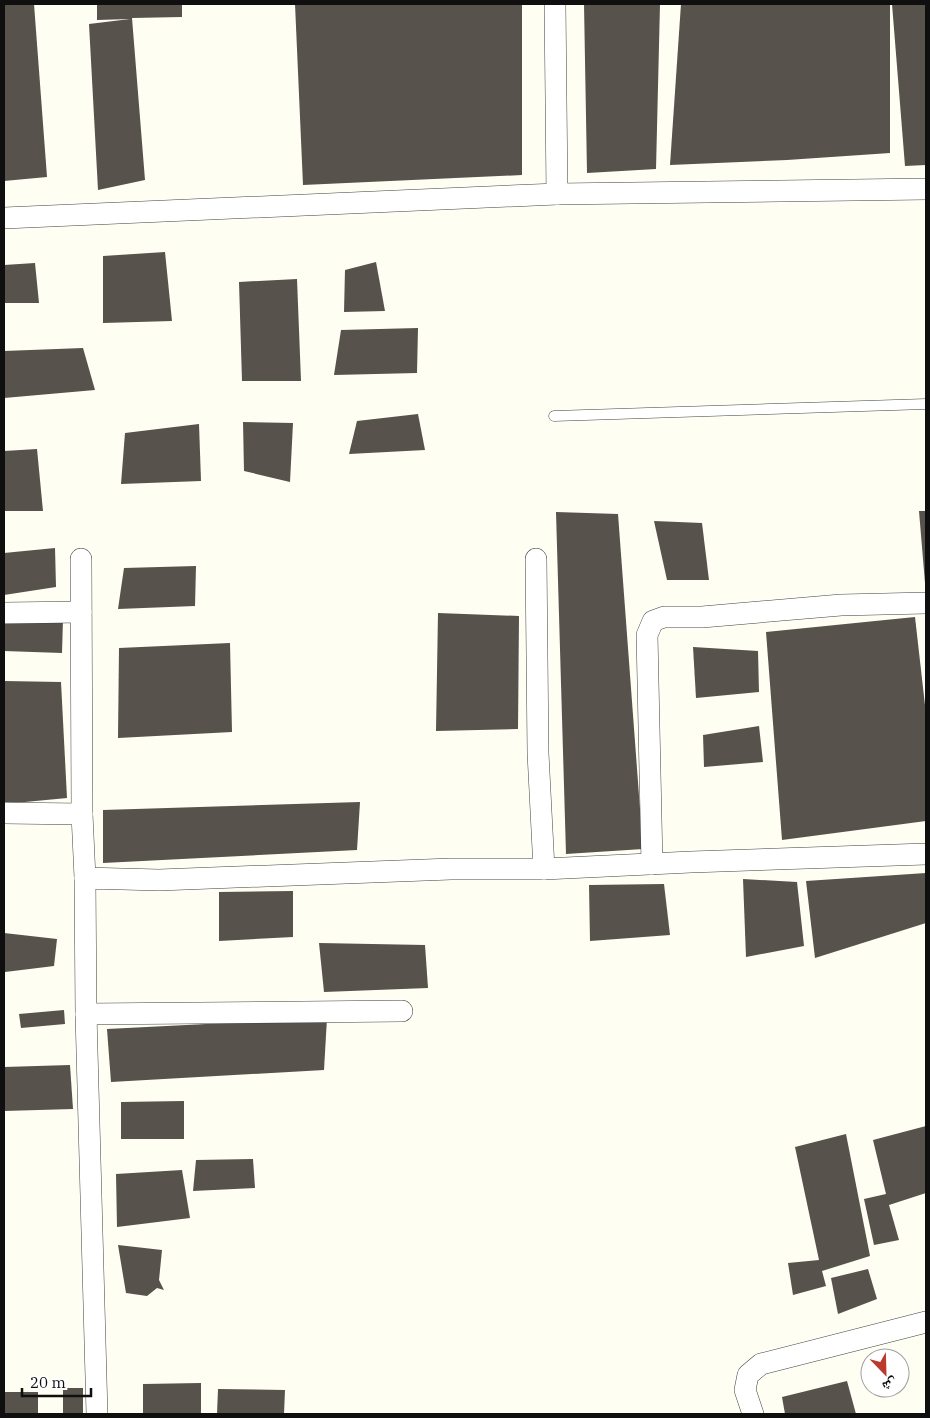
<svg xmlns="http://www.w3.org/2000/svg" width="930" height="1418" viewBox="0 0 930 1418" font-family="'IBM Plex Serif','Noto Naskh Arabic',serif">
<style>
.building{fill:#57524c}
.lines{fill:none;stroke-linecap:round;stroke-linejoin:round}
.service-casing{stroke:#424242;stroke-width:11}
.minor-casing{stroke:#424242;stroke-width:22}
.service{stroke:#fff;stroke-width:10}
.minor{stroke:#fff;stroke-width:21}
</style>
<rect width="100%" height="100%" fill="#fefef2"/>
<g class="building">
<path d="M4,4H34L47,177L4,181Z"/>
<path d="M97,4H182V17L132,18L145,180L98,190L89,24L130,19L97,20Z"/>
<path d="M295,4H522V175L303,185Z"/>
<path d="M584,4H660L656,169L587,173Z"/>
<path d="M681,4H890V153L787,160L670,165Z"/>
<path d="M892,4H926V165L905,166Z"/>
<path d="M165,252L172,321L103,323V256Z"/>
<path d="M376,262L385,311L344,312L345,270Z"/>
<path d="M35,263L39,303H4V265Z"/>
<path d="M297,279L301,381H242L239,282Z"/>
<path d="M418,328L417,373L334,375L341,330Z"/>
<path d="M83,348L95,390L4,398V351Z"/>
<path d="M418,414L425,450L349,454L357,421Z"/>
<path d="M243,422L293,423L290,482L244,471Z"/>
<path d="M199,424L201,481L121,484L125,433Z"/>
<path d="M37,449L43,511H4V451Z"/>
<path d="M919,511H926V583H925Z"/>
<path d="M556,512L618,514L643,849L566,854Z"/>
<path d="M654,521L702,523L709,580H667Z"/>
<path d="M55,548L56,587L4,595V553Z"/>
<path d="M196,566L195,606L118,609L124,568Z"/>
<path d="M438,613L519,616L518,729L436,731Z"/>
<path d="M4,617L63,619L62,653L4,651Z"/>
<path d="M915,617L926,714V821L782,840L766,632Z"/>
<path d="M230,643L232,732L118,738L119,648Z"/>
<path d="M693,647L758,651L759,692L696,698Z"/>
<path d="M4,681L61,682L67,798L4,804Z"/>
<path d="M759,726L763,762L704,767L703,735Z"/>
<path d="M360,802L357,850L103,863V810Z"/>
<path d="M926,873V923L815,958L806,881Z"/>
<path d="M743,879L797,882L804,946L746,957Z"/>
<path d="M664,884L670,935L590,941L589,885Z"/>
<path d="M293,891V937L219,941V892Z"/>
<path d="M4,933L57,939L54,966L5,972Z"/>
<path d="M319,943L425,945L428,988L324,992Z"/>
<path d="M64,1010L65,1024L21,1028L19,1014Z"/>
<path d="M327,1018L324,1070L111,1082L107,1029Z"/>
<path d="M70,1065L73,1109L4,1111V1067Z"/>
<path d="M184,1101V1139H121V1102Z"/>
<path d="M926,1126V1193L889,1205L899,1240L874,1245L864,1199L886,1194L873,1140Z"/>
<path d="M846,1134L870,1256L822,1271L826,1286L793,1295L788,1263L819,1260L795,1147Z"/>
<path d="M253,1159L255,1188L193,1191L196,1160Z"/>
<path d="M182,1170L190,1218L117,1227L116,1174Z"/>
<path d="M118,1245L162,1250L159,1280L164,1290L157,1288L147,1296L126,1293Z"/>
<path d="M868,1269L877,1299L838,1314L831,1278Z"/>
<path d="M847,1381L856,1414H785L782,1397Z"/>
<path d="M201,1383V1414H143V1384Z"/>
<rect x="63" y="1388" width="20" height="26"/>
<path d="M218,1389L285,1390L284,1414H217Z"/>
<rect x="4" y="1392" width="34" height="22"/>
</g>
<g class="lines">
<g class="service-casing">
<path id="service" d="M554,416L926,404"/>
</g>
<g class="minor-casing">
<g id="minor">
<path d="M555,4L557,194"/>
<path d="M4,218L557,194L926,189"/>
<path d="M81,559L82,814L85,878"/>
<path d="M536,559L538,753L544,869L691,862L926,854"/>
<path d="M4,613L81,612"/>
<path d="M4,813L82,814"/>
<path d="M652,864L647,635L653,621L664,617H702L841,605L926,603"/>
<path d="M86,1014L402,1011"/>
<path d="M97,1414L86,1014L85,878L159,880L451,869H544"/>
<path d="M753,1414L745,1390L748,1375L761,1364L926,1322"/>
</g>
</g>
<use href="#service" class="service"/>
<use href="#minor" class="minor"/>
</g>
<rect width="930" height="1418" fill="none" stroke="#0f0f0f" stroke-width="10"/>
<g transform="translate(885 1373) rotate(157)"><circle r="24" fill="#ffffff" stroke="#9f9f9f"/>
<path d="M0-4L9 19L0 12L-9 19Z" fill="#ba3b2d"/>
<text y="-8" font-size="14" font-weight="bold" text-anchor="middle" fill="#0f0f0f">ش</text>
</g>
<path d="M22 1388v8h69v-8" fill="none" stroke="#0f0f0f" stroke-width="2.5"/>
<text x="30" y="1388" font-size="15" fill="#0f0f0f" stroke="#ffffff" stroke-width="4" paint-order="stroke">20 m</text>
</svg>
